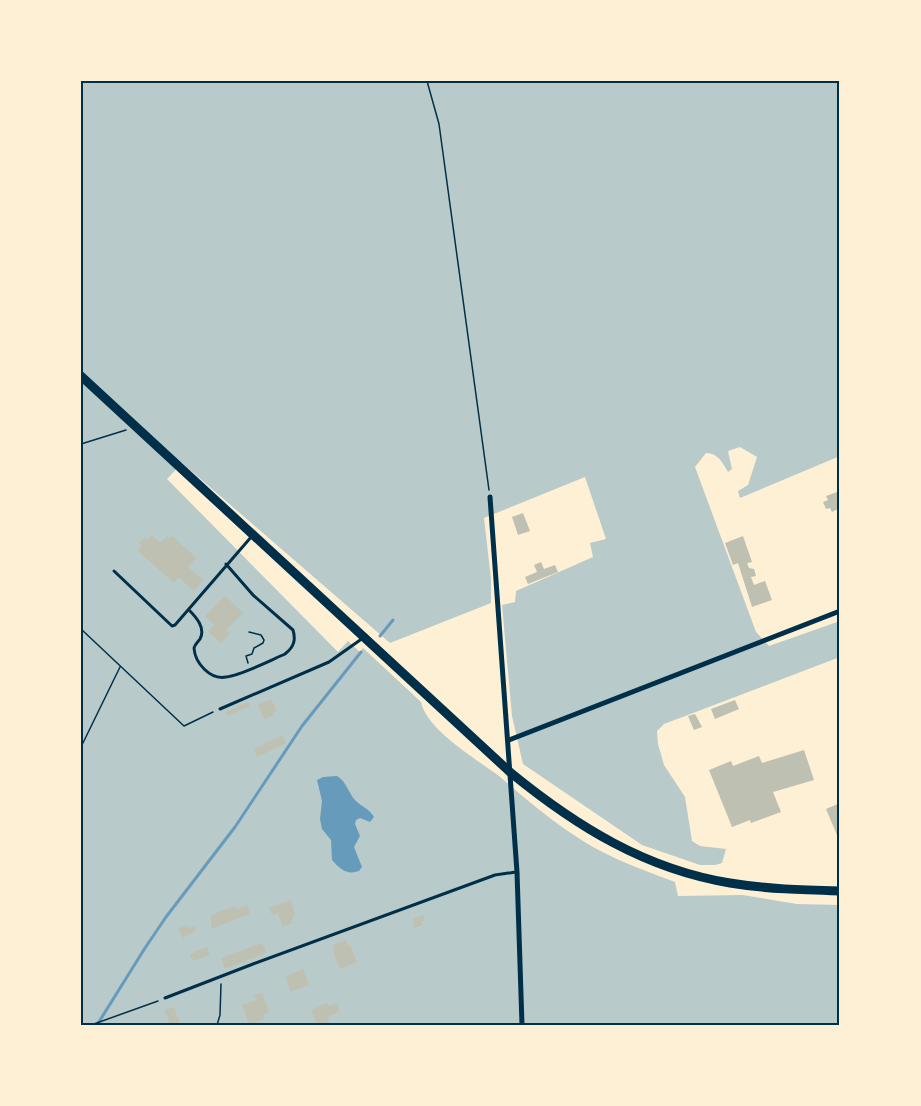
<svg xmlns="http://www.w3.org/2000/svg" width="921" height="1106" viewBox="0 0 921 1106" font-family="Overpass,sans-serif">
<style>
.green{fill:#b9caca}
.water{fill:#669bbc}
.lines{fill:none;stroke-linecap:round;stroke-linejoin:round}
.stream{stroke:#669bbc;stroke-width:3}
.building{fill:#bec0b2}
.path{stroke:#003049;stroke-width:1.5}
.service{stroke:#003049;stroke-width:3}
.minor{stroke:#003049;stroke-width:5}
.primary{stroke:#003049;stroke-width:9}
.neatline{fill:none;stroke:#003049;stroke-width:2}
</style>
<rect width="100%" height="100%" fill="#fdf0d5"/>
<path class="green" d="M81,81H840V456L740,498L738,491L748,485L757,457L740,447L728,451L732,469L728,472C722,462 718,453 706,453L695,467L756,632L769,646L840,621V657L664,724L657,731L658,744L664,765L685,797L692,841L700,846L726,849L722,863L715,865H700L642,845L523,764L512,716L502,605L515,602L516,591L593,557L590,543L606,539L585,477L484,518L491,579V603L390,643L182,463L167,479L338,652L348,641L360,652L363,648L421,702C427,730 476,759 499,776C526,799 553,822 583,841C612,859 643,870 675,882L678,896L743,895L797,904L840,905V1025H81Z"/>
<path class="water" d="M337,776C346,781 348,792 355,800C361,807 369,808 374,817L370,822L360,818L356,820L355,824L360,836L354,847L362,867L359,871C347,875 341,870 332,860L331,840L322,829L320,819L322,801L317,780L323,777Z"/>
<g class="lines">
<g class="stream">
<path d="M380,636L393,620"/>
<path d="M97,1025L145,948L166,917L235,827L302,726L361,652"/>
</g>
</g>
<g class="building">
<path d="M837,492L840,501V504L837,506L838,509L832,512L830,508L826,509L823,502L828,500L826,496Z"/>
<path d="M523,513L530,531L518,535L512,517Z"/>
<path d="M151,535L160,543L167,536L169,539L172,536L196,558L188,567L203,580L194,591L179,577L174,583L138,551L142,546L139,543L144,538L147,540Z"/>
<path d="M743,536L752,562L747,563L749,568L754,569L756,576L751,577L754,585L765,581L772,600L752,607L738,563L733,565L725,543Z"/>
<path d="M541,562L544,569L555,565L558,572L528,584L525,577L537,572L534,565Z"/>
<path d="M225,596L243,613L226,630L230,633L221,643L208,631L214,625L205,616Z"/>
<path d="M271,699L277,711L273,712L274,715L264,719L258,705Z"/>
<path d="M735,700L739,709L715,719L711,709Z"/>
<path d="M249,702L251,706L227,716L225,712Z"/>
<path d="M695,714L702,727L694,730L688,716Z"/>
<path d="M282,735L286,743L257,757L254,749Z"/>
<path d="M804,750L814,780L773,792L781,812L751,823L750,820L732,827L709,770L731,761L733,766L759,756L762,763Z"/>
<path d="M840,803V834L837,835L826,809Z"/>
<path d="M291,900L295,915L291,921L292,923L283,927L278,913L272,915L269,908Z"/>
<path d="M247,905L250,914L211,929V915L235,906L236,909Z"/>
<path d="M423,915L425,920L421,922L423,925L414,928L413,919Z"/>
<path d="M187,925L188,929L194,926L196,930L183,938L178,929Z"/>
<path d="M346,940L348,946L350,945L357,962L340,969L333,951L335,950L333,945Z"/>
<path d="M261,943L262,945H264L266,953L225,969L221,958Z"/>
<path d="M207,947L210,955L193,961L190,954Z"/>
<path d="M303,969L309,985L291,992L285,977Z"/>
<path d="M262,993L269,1012L263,1015L264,1019L249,1024L242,1005L256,1000L254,995Z"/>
<path d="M327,1003L328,1006L338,1003L339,1012L327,1017L330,1025H317L311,1010Z"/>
<path d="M174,1007L179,1022L170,1025L165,1010Z"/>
</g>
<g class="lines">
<g class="path">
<path d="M427,81L439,124L489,490"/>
<path d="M81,444L126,430"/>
<path d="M81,629L184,726L213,712"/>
<path d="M248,663L246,656L252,654L254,648L263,643L264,640L261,635L249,632"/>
<path d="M81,747L120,667"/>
<path d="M91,1025L158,1001"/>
<path d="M217,1025L220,1015L221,984"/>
</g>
<g class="service">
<path d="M114,571L172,626L175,625L252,536"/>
<path d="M189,610C196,617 206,628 200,639C198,642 195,644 194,648C195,663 210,680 226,677C242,675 269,661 285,654C294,647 296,640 293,630L253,595L226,564"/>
<path d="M220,709L329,662L363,638"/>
<path d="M165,998L253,964L495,875L516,872"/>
</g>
<g class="minor">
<path d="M490,497L517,872L522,1025"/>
<path d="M509,740L840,611"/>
</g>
<path class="primary" d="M81,376L511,773C576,826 645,869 730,883C766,889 803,890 840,891"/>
</g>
<rect width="921" height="1106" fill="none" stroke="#fdf0d5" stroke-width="165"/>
<rect x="82" y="82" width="756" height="942" class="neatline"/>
</svg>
